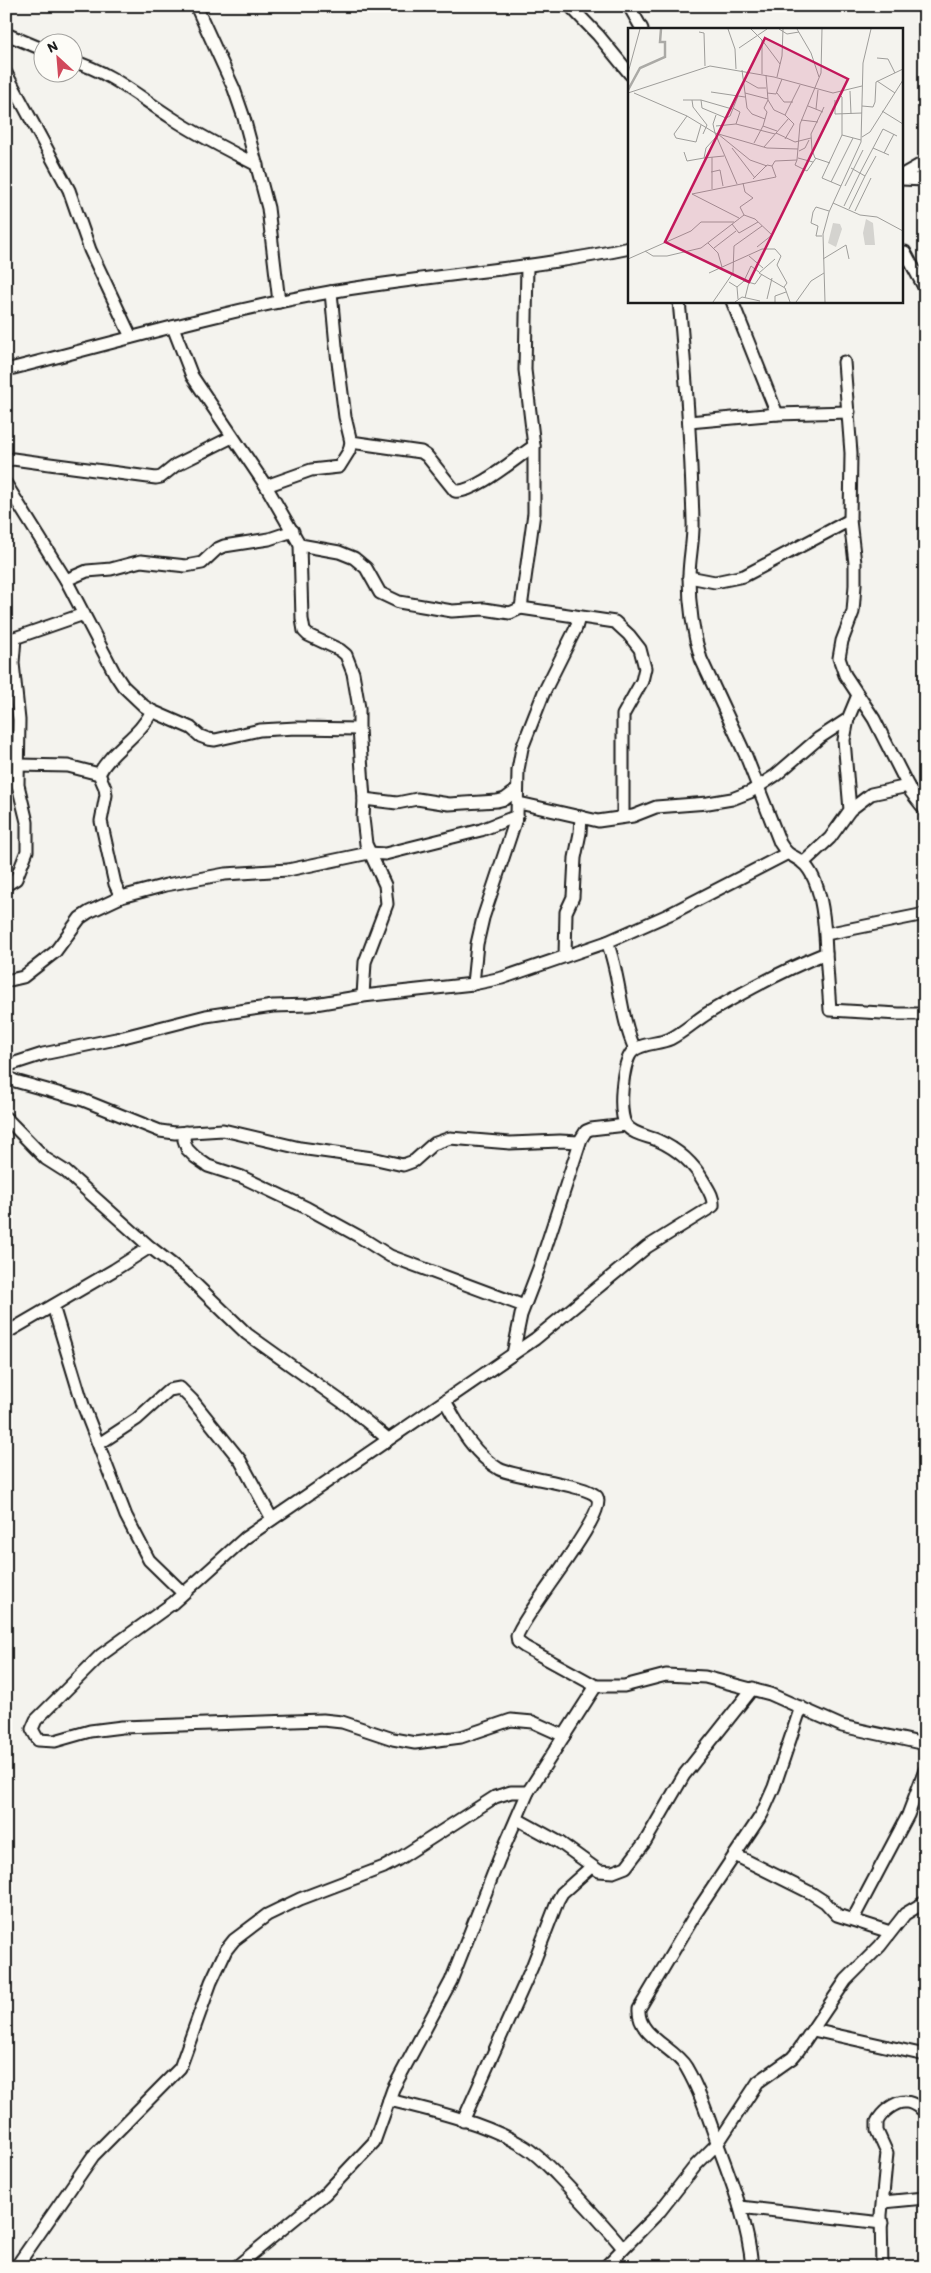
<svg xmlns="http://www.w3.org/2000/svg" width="931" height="2273" viewBox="0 0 931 2273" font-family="Itim,sans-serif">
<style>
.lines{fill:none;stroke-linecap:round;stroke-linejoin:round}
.minor-casing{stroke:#1c1c1c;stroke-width:15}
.minor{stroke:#fdfcf7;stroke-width:11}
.inset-river{fill:none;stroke:#abaaa6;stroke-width:2.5}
.inset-road{fill:none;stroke:#9e9d9a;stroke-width:1}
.view{fill:#c2185b;fill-opacity:0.15;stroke:#c2185b;stroke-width:2.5}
.inset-edge{fill:none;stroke:#1c1c1c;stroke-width:2.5}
</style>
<rect width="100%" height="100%" fill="#f4f3ee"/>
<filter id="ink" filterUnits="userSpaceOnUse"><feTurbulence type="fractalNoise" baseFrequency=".02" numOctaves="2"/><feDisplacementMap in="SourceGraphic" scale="10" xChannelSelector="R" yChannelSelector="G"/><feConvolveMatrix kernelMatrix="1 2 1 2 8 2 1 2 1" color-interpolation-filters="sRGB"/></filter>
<g filter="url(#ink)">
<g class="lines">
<g class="minor-casing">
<g id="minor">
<path d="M196,6L234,89L244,118L268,208L279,302"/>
<path d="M570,6L598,35L630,74"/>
<path d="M629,6L642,29"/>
<path d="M6,34L42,49"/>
<path d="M72,61C111,72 139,97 172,118C199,136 228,150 257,165"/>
<path d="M6,73L69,190L90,250L131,337"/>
<path d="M902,175L925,162"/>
<path d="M902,179L925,180"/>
<path d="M905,252L925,289"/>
<path d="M732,301L777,414"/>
<path d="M173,327L192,376L266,486L300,545L302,619L304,631L308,635L340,650L346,655L353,673L359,708V729L364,799"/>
<path d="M844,362L851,453L850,520L855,563V585L853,612L842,641L839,658L845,675L874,719L911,792L925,810"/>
<path d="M6,370C114,343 221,311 330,292C430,275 531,269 630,248"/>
<path d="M689,422L777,414L849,412"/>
<path d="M351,442L421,452L427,456L455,491C474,494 517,457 534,446"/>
<path d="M6,461L13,459L42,463L156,478L161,477L176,465L232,437"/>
<path d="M6,484L66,580L115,674L123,686L144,706L152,711L191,728L200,736L208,739L215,740L260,730L296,728L359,729"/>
<path d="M266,486L311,470L339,467L349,451L351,442L345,417L336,346L331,292"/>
<path d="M300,545L339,552L354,558L366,568L380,593L399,602L452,611L484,609L510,613L521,608L534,513V446L525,370L527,266"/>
<path d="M689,577L715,582L744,576L850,520"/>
<path d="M66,580L87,571L111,569L141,561L186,566L202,563L217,549L224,546L269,539L293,531"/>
<path d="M521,608L615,622L629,635L640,649L645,668L642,681L623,715V817"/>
<path d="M6,641L84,614"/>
<path d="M19,765L68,766L99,774L105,788L106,795L101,821L115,884L121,897"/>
<path d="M99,774C112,749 140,736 152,711"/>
<path d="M519,803L598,821L633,816L656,807L708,803L732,799L750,792L776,775L819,738L848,719L858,695"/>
<path d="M850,810L871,794L908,786"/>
<path d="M803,863L830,838L850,810L844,740L848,719"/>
<path d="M6,885L16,879L27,851V822L18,785L19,720L13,663L15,638"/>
<path d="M826,934L925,914"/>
<path d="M607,942C621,977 619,1015 635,1049"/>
<path d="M826,953L830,1010L899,1014H925"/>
<path d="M565,956L566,912L573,897L575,858L580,833L581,817"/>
<path d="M6,981L23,977L55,952L80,918L89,912L121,897L166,885L225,874L288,870L369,853L385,854L481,830L517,816"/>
<path d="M473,984L477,944L483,918L517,816L518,770L522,748L544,692L576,628L578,621L574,616"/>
<path d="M363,996L365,962L387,904L385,885L366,844L363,818L364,799L397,803L417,799L449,804L497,801L505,799L517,790"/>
<path d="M6,1066L43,1054L116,1039L206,1016L273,1006L309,1005L363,996L473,984L502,978L607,942L670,914L786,854"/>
<path d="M6,1076L15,1081L83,1100L160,1131L175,1133L223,1130L300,1148L372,1158L403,1165L414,1161L433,1144L450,1138L510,1143L560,1141L579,1142"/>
<path d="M6,1118L46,1159L65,1171L150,1247L187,1276L247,1334L345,1404L388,1439"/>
<path d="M185,1132L184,1140L187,1149L195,1157L208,1166L242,1177L307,1208L360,1237L390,1256L524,1306"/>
<path d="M53,1306L83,1405L126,1516L149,1560L183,1593"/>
<path d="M6,1333L114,1270L150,1247"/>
<path d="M513,1354L521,1315L539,1268L581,1139L586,1131L591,1129L626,1125"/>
<path d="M445,1401C459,1426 473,1454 499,1469C516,1478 588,1484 597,1497C608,1514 524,1613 517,1636L518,1642L525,1647L596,1686"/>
<path d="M99,1444L137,1419L169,1390L180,1388L192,1400L240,1460L272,1519"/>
<path d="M564,1736L533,1722L511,1720L461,1737L415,1743L393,1739L342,1722L323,1720L122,1727L90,1731L55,1741L38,1740L32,1729L36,1720L101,1655L173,1603L245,1538L535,1339L647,1247L713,1206C714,1197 708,1189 704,1182C693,1162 677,1149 657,1140C647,1136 632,1134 626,1125C618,1112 622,1064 632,1052C640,1043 659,1044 670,1039C684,1032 695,1021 708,1013C745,991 786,969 826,953C825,928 823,886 806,866C796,854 790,860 780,843L746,756L701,659C693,633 689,605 689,577C689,558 694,539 693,521C691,447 686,374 679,301"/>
<path d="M517,1819L559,1842L599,1871L613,1872L626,1867L645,1842L684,1775L753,1688"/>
<path d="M735,1855L811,1893L825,1902L837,1915L890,1932"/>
<path d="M853,1919L908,1815L925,1770"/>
<path d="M813,2030L925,2055"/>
<path d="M389,2100C431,2110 489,2124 525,2147C538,2155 547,2165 557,2175C580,2199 602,2222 623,2248"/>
<path d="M463,2121L532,1967L558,1900L562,1893L591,1867"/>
<path d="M883,2202L925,2198"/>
<path d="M740,2207L882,2223"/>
<path d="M16,2267L93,2156L180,2068L211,1982L226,1950L234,1940L267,1915L300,1899L384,1867L397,1860L495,1797L511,1792H528"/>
<path d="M236,2267L325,2194L374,2142L393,2089L451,1981L499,1859L528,1792L596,1686H624L666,1675L705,1677L770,1694L842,1726L925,1744"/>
<path d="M605,2267L660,2211L696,2165L718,2143L758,2082L792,2058L798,2051L846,1980L880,1946L905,1914L925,1902"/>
<path d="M752,2267C748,2224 733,2185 718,2145C709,2119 700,2091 686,2067C674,2047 637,2036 639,2009L696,1913L762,1814L774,1787L801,1707"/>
<path d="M882,2267L881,2215L887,2153L877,2131V2122C881,2113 895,2101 906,2102C913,2102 919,2108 925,2111"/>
</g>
</g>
<use href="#minor" class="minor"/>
</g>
</g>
<g transform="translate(628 28)">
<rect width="275" height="275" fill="#f4f3ee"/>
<path d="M238,191L245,195L247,217H237L235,205ZM205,195L212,196L214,201L208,219L200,215Z" fill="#d4d3cf"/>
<path class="inset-river" d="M0,62L12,40L37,29V14H32L33,1"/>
<path class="inset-road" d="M100,1L107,21L108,41M123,1L134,12V46M151,1L159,6L171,4M169,1L183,25L191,49M71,4L76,5L77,38M134,12L152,36M111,20L139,1M249,30L260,31L267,45M114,42L119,80L124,86L137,91M0,45L12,1M149,49L154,28L155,1M116,52L130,60H138M249,53L267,65M222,63L223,86M83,64L117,69M0,65L82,38L146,49L205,65L234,58M6,65L59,88L87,105L139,120L170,121M117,65L140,71M139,65L148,66L154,51M149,65L156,74H165M211,66L214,69V107M55,72H73L104,81M64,72L65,79L79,97L75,106M73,72L74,80L98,90L102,88L110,68M140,72L146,82L157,87L172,57M207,72V86L234,85M180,78L195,84M234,78L245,79L247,74L248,54L275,41M196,79L183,106L184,122L187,130L202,135M105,80L112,84L108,96M188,81L190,62M254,83L275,96M59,88L46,106L48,110L68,114L73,97M173,92L190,94M88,98L108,96L147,106M135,98L139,84L136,80L140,72L138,47M87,105L109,156M87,105L85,96L88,87M148,105L167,114L183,110M90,106L122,132L139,138M234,109L242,104L275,52M157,111L166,96L157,87M126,115L135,98L149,103M136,119L161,90M104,120L127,150M245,120L261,127M171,123L177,120L181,112M56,124L59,133L76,130L78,120L88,109M256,125L266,106M76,130L96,128M170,130L185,134M169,132L167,137L179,143L188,130M83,144L92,142L95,158M232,145L255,101L269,108M237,148L248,128M125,151L139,137L144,138M203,154L225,110M115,155L117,164L125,170L112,179L116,187M213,158L194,150L214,107L233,112M217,158L235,122M84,161V129M205,175L232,187L249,189L275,203M216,178L232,145M221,181L237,148L223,140M227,183L243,150M111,190L64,166L148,149L144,138L147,133L169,132L172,96L193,45L194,1M104,196L111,205L130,194M194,208H188L190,198L183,195L185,184L188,179L201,183M80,215L90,225L94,239M86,220L108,203M17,223L25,228H39L73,220L116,187L127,191L144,207L129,219M121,228L135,240M0,231L63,203L73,194H106M147,231L131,245L157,260L162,274M195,231L218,217L221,231M81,245L134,221H147L153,228L149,237L159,255L156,259M116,253L127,256L134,246M101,254L109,259L110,271M109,259L116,253L123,238L131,244M117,270L121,254M139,271L144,250M85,274L105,245L106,218L134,198M107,274L114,269L132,273M147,274V268L158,264M168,274L183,253L196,245M197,274L195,206L201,184L233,114L235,35L243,1"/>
<path class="view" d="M137,10L220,51L121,254L37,214Z"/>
<rect width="275" height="275" class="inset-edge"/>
</g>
<rect width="931" height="2273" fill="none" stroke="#fdfcf7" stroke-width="25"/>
<rect x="12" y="12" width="906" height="2248" fill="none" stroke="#1c1c1c" stroke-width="2" filter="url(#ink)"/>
<g transform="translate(58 58) rotate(334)"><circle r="24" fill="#fdfcf7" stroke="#a3a29f"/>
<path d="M0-4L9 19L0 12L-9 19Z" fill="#d1495b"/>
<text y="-8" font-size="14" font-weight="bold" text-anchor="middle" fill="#1c1c1c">N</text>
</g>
</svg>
